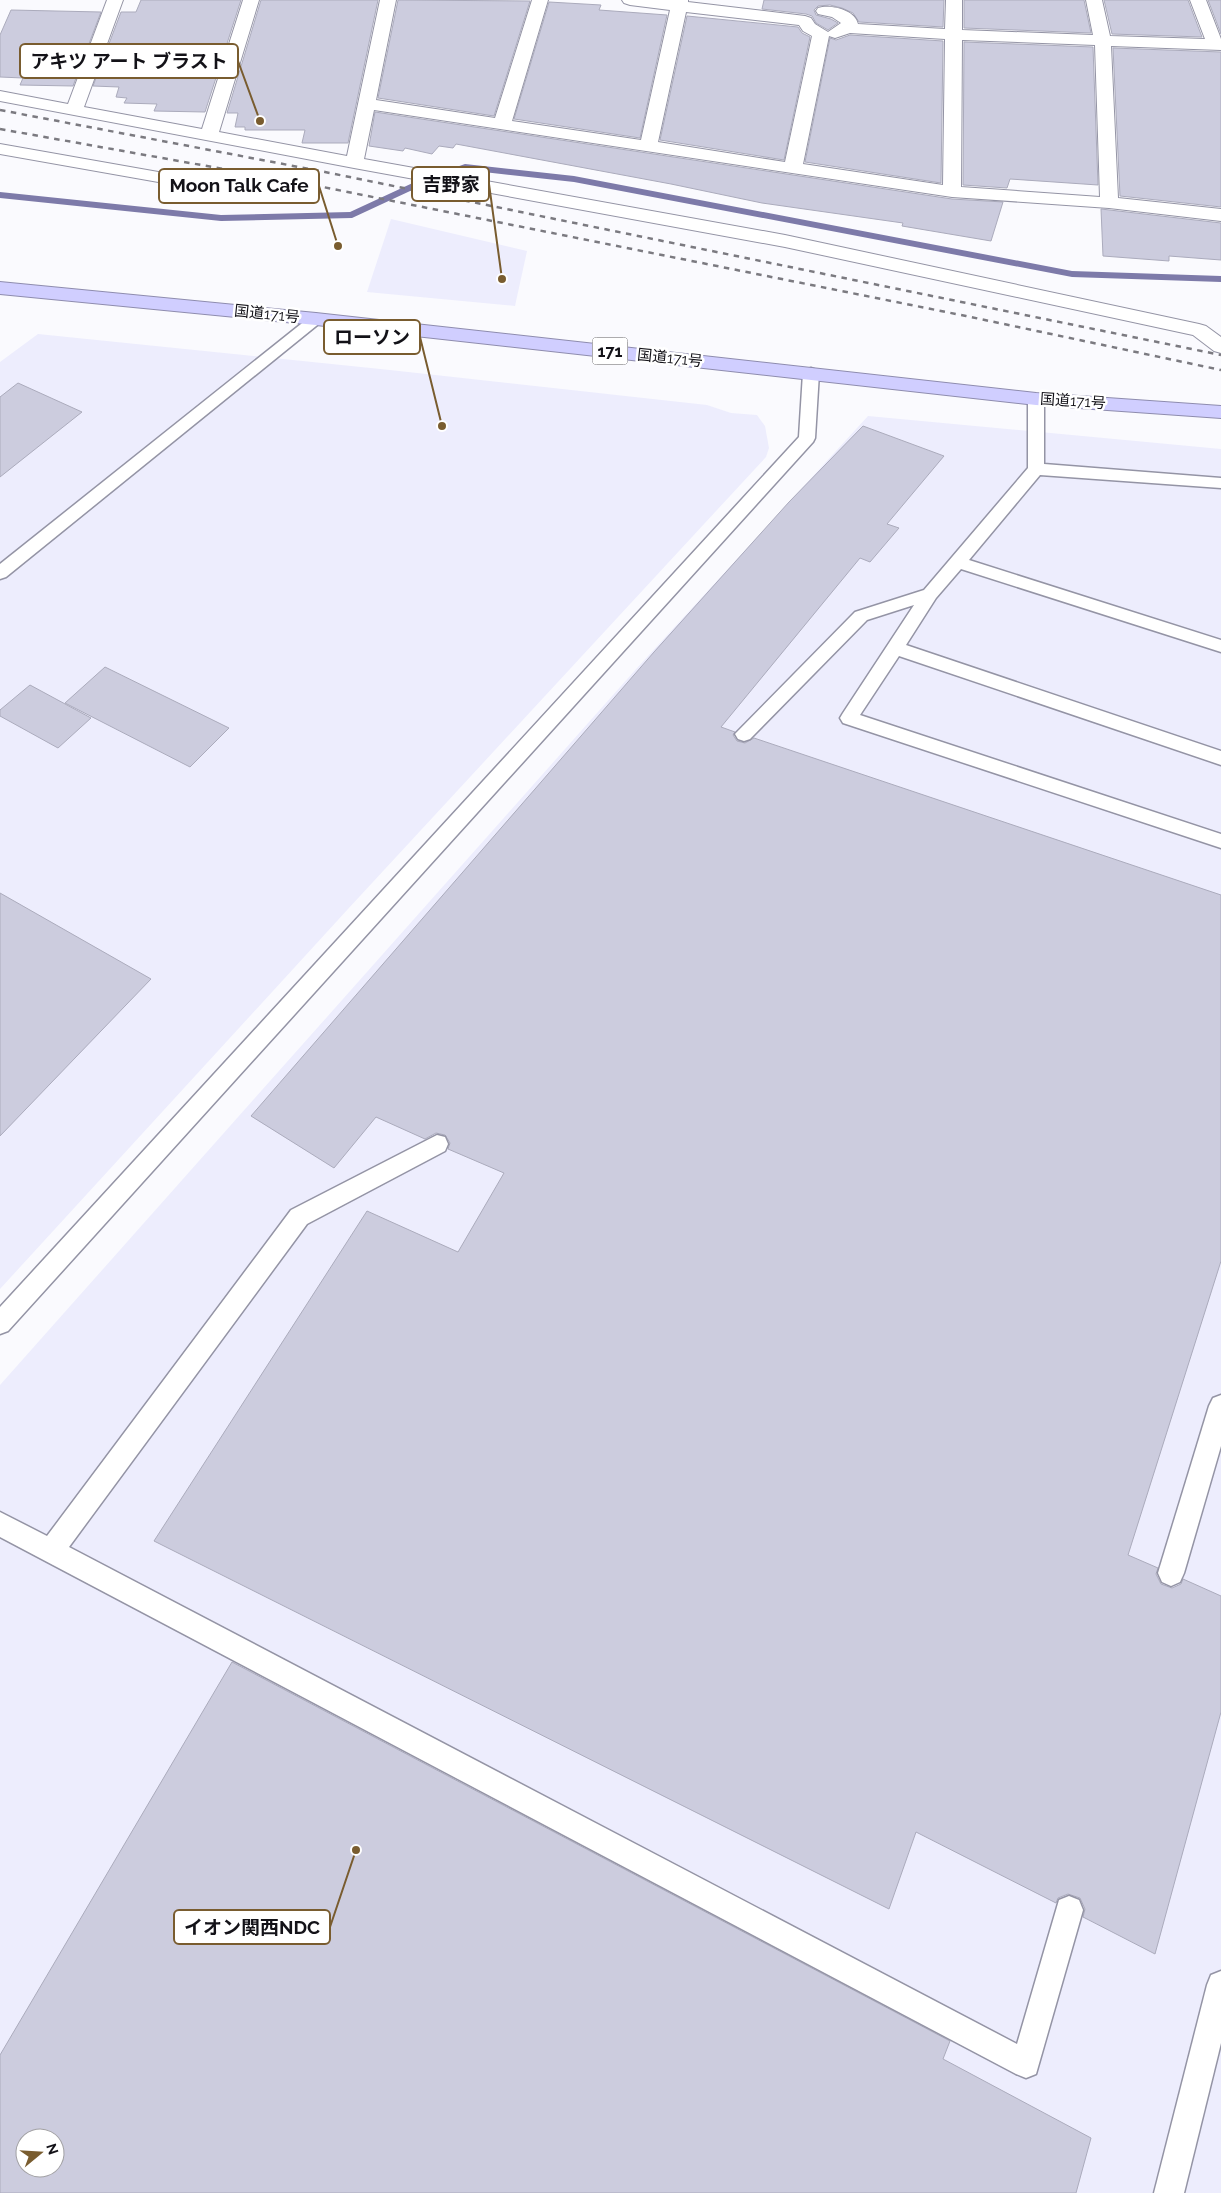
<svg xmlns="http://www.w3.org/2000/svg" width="1221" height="2193" viewBox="0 0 1221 2193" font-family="Raleway,'Noto Sans JP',sans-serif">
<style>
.built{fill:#ededfd;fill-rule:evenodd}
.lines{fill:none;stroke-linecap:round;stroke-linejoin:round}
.stream{fill:#7d7aa9;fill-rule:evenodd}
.building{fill:#ccccde;stroke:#ababbc;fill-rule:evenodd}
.lane-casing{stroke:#9494a5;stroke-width:3}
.street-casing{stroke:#9494a5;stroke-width:2}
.highway-casing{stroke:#8e8cae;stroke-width:2}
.lane{fill:#fff;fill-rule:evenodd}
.street{fill:#fff;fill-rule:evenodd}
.highway{fill:#d0ceff;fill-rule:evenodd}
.rail{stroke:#7b7a80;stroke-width:2.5;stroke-dasharray:5.5 5.5;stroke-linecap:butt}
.labels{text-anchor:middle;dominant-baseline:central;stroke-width:5;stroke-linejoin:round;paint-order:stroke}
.far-street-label{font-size:15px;fill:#131218;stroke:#fff}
.shield{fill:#fff;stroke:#5a595d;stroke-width:1}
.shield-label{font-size:16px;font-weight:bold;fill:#131218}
.leader{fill:none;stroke:#795c2f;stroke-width:2}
.callout-dot{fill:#795c2f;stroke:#fff;stroke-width:2}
.callout{fill:#fff;stroke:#795c2f;stroke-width:2}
.callout-label{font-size:19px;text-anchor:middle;font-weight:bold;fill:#131218}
</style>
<rect width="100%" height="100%" fill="#fafafe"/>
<g class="built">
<path d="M391,219L527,251L515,306L367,292Z"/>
<path d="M38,334L390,370L707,405L731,413L757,415L765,426L769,448L766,457L348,909L0,1289V362Z"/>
<path d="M868,416L1221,449V2193H0V1385L637,668ZM25,2138H55V2168H25Z"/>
</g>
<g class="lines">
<path class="stream" d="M465,164L574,176L1072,271L1221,276V282L1072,277L574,182L466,170L423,185L352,218L221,221L0,198V192L221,215L350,212L417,181Z"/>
</g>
<g class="building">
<path d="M141,0H241L205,112L154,111L157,104L124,103L127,98L116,97L119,87L93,86L121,12H136Z"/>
<path d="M261,0H378L348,143H302L305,130H245V127H235L238,113H227Z"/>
<path d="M398,0L530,1L494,116L378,98Z"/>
<path d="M764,0H944L943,27L859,22L853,13L842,8L830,5L818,6L814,10L816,15L831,19L838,23L828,30L816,23L812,16L806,14L762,9Z"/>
<path d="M964,0H1084L1091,33L964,28Z"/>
<path d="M1104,0H1188L1202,37L1112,34Z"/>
<path d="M1208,0H1221V34Z"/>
<path d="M549,2L601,5L599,10L667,15L640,138L514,119Z"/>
<path d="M11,10L101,12L73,86L20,85L23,78L0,77V35Z"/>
<path d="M687,16L798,27L802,33L810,37L784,160L660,140Z"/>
<path d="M850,35L943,41L941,183L805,162L830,38L836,40Z"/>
<path d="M964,42L1093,47L1098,185L1010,179L1007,188L963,185Z"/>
<path d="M1113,48L1221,52V207L1120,196Z"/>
<path d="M375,112L952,199L1003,202L991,241L902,226L903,223L762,203L671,184L456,144L453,148L439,146L432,154L405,148L403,151L369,146Z"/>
<path d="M1101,209L1221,223V260L1169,256V261L1103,256Z"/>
<path d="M18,383L82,412L0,477V397Z"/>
<path d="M863,426L944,456L887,524L899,528L870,562L860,558L721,727L735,732L733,735L737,741L745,743L754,738L1221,895V1261L1128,1555L1158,1568L1156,1574L1161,1584L1172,1588L1181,1584L1183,1579L1221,1596V1712L1155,1954L1083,1917L1085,1909L1080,1898L1068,1894L1058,1898L1056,1903L916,1832L889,1909L154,1541L367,1211L458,1252L504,1173L448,1149L450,1143L445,1135L436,1133L425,1139L376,1117L334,1168L251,1116L654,652L789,502Z"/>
<path d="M105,667L229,728L190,767L65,703Z"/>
<path d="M30,685L91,718L58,748L0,716V710Z"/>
<path d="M0,893L151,979L0,1136Z"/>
<path d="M232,1662L950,2041L943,2059L1091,2138L1076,2193H0V2055ZM25,2138H55V2168H25Z"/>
</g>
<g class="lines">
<g class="lane-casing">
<g id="lane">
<path d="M316,314L321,316L324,319L321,322L6,577L0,579V564L311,316Z"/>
<path d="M811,368L816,370L819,373L815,438L813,442L8,1331L0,1334V1307L799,437L803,373L806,370Z"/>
<path d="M1036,394L1042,396L1044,399V464L1221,478V488L1040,475L969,560L1221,640V652L961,569L936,598L906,645L1221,751V765L899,656L860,715L1221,834V848L843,723L840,718L843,713L914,605L867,620L750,739L744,741L738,739L735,734L855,612L924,590L1028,468V399L1030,396Z"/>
<path d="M437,1135L445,1137L448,1144L445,1151L307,1224L69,1547L1017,2044L1059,1900L1069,1896L1079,1900L1083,1910L1036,2074L1026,2078L1016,2074L0,1537V1512L47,1536L291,1210Z"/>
<path d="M1221,1395V1446L1184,1573L1180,1582L1171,1586L1162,1582L1158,1573L1209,1406L1213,1398Z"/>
<path d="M1221,1971V2043L1184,2193H1154L1207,1985L1211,1975Z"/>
</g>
</g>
<g class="street-casing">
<g id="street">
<path d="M107,0H123L84,107L202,129L243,0H259L219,132L347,156L380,0H396L376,100L495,118L532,0H548L512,121L641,140L670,10L630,5L624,3L622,0H688V2L805,16L811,18L815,24L828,32L841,23L832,17L818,14L816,11L818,8C831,4 855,10 858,24L945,29L946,0H962V30L1093,35L1086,0H1102L1110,36L1205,39L1190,0H1206L1221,39V50L1111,46L1118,198L1221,209V221L1109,208L952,197L374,110L364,159L785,235L1199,324L1206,326L1221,337V353L1214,351L1193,335L785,247L354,168L0,101V91L68,104ZM686,12L799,25L803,31L812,36L785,162L658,142ZM850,33L945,39L943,185L803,164L829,36L835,38ZM962,40L1095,45L1100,197L961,187Z"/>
<path d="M0,144L164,173L170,174L173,178L170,182L164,183L0,154Z"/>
</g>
</g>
<g class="highway-casing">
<path id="highway" d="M0,282L316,313L1036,393L1221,406V418L1036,405L316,325L0,294Z"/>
</g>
<use href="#lane" class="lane"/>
<use href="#street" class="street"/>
<use href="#highway" class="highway"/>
<g class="rail">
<path d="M0,110L325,172L1221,355"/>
<path d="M0,129L313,185L966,316L1221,370"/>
</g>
</g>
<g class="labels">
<g class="far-street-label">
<text transform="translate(267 314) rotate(6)">国道171号</text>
<text transform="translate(670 358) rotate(6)">国道171号</text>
<text transform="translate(1073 401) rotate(4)">国道171号</text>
</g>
<rect class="shield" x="592.5" y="337.5" width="35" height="27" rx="4"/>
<g class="shield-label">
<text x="610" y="351">171</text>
</g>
</g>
<path class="leader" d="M260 121L238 61M502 279L489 184M338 246L319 186M442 426L420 337M356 1850L330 1927"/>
<g class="callout-dot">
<circle cx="260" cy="121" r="5"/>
<circle cx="502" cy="279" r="5"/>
<circle cx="338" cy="246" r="5"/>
<circle cx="442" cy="426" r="5"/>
<circle cx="356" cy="1850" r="5"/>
</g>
<g class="callout">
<rect x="20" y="44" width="218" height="34" rx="5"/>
<rect x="412" y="167" width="77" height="34" rx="5"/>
<rect x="159" y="169" width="160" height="34" rx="5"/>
<rect x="324" y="320" width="96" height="34" rx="5"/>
<rect x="174" y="1910" width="156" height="34" rx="5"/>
</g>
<g class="callout-label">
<text x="129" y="68">アキツ アート ブラスト</text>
<text x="451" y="191">吉野家</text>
<text x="239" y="192">Moon Talk Cafe</text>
<text x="372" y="344">ローソン</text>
<text x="252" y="1934">イオン関西NDC</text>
</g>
<g transform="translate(40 2153) rotate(72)"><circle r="24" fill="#ffffff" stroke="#a1a0a3"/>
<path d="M0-4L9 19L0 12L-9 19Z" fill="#795c2f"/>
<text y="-8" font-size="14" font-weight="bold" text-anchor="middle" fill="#131218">N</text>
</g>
</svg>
